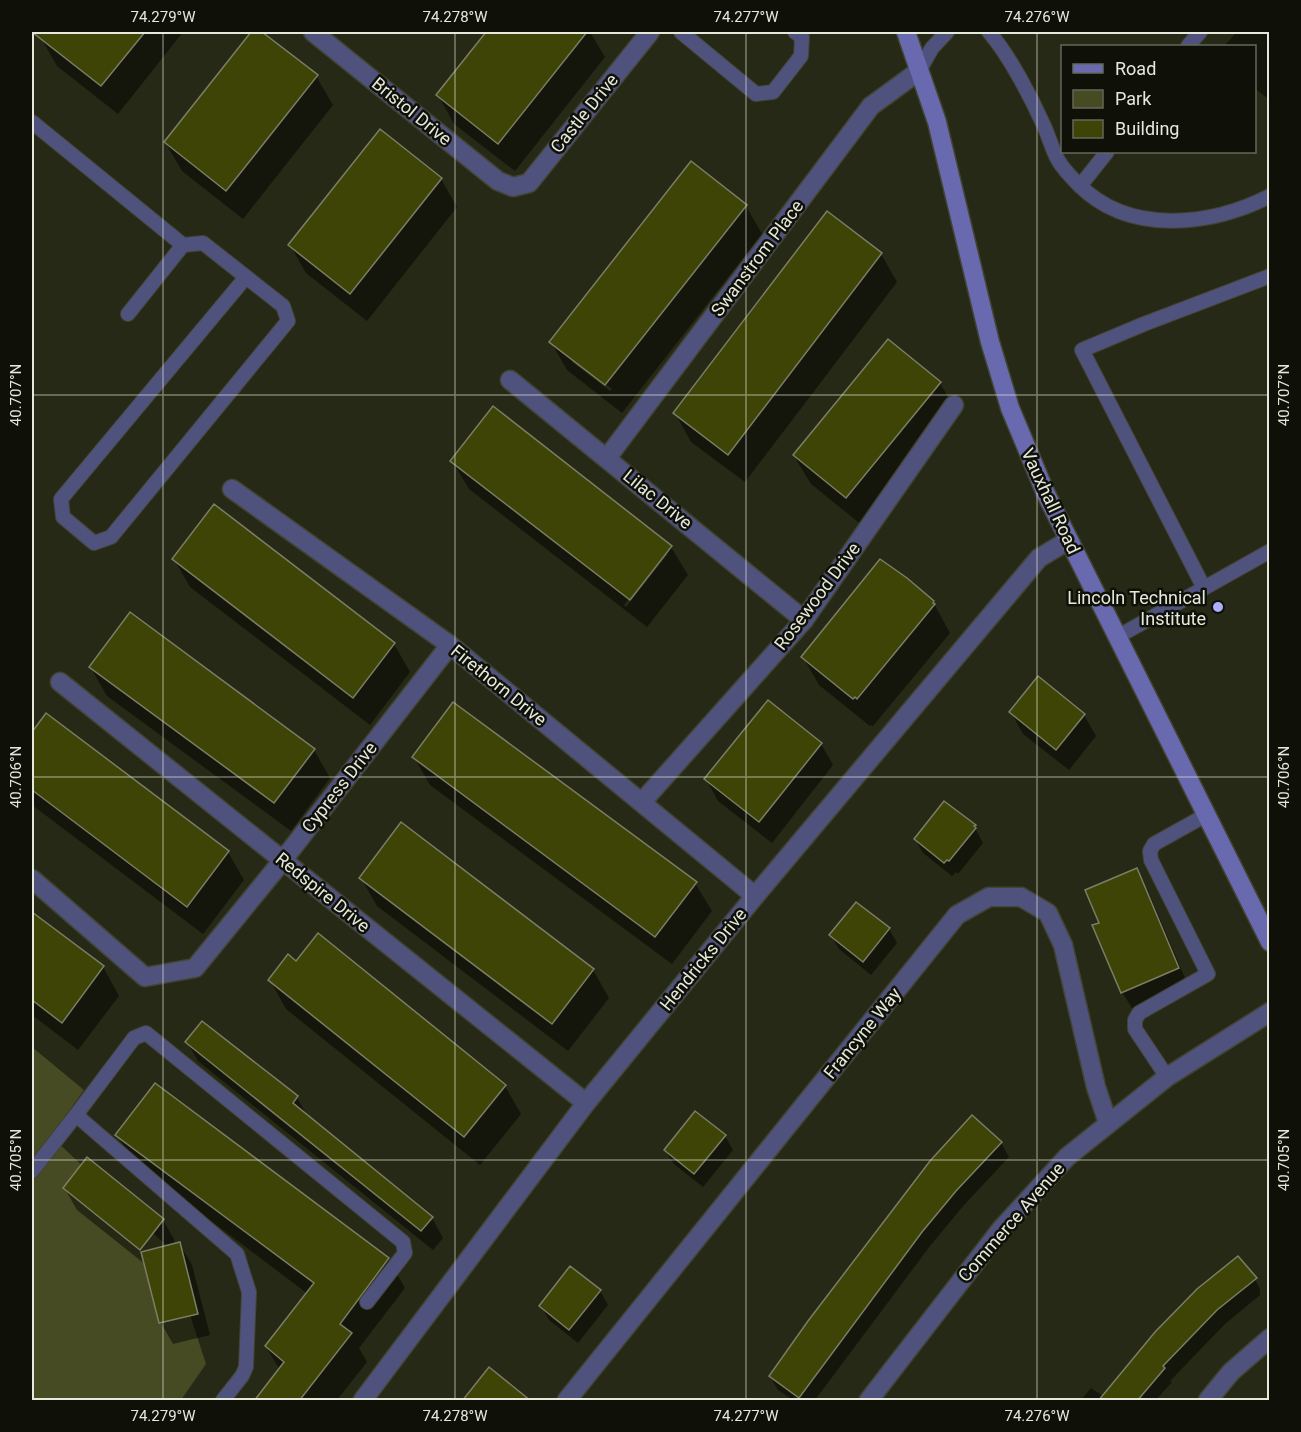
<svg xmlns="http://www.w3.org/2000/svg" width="1301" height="1432" viewBox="0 0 1301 1432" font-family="Roboto,sans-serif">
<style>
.green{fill:#474b23}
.shadow{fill:#0007;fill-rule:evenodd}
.building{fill:#3e4405;stroke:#7b7e67;stroke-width:1.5}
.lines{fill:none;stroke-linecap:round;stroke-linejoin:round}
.lane-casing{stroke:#414431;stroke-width:16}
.street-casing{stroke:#414431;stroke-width:21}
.secondary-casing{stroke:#414431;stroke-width:21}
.lane{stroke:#50527e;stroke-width:14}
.street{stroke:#50527e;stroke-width:18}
.secondary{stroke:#6869af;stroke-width:18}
.ticks{fill:none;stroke:#e5e8db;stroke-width:1.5;stroke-opacity:0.45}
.poi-dot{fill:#acaffb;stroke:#0f1108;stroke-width:2}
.labels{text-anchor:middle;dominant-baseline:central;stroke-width:5;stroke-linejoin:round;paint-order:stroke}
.street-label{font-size:18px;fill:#e5e8db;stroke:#0f1108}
.poi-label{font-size:18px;fill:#e5e8db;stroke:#0f1108;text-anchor:end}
.neatline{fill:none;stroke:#e5e8db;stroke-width:2}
.ticks-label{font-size:15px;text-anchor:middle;fill:#e5e8db}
</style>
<rect width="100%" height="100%" fill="#262915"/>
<path class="green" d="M32,1047L84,1090L51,1136L168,1247L206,1364L181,1400H32Z"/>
<g class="shadow">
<path d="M46,32H183L118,114L57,66L41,38Z"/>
<path d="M253,32H259L316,76L333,105L243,219L182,171L165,142Z"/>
<path d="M488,32H590L605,57L515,171L454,124L438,95Z"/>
<path d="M1237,32H1270V100L1254,88V46H1224Z"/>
<path d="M441,179L457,207L367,321L306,273L290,245Z"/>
<path d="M746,206L762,234L622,413L567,370L551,342ZM572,358L612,389L610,391L572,362Z"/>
<path d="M881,254L897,282L745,482L691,442L675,413Z"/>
<path d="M940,383L956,411L863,526L811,484L794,456Z"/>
<path d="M452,461L671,547L688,575L647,627L469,489ZM664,554H668L626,607L624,605Z"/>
<path d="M174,559L394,644L410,672L370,725L190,587Z"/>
<path d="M933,602L950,633L873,726L871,725L870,726L819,685L803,657Z"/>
<path d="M91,668L314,750L330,778L291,831L107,696Z"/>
<path d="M1011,712L1084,715L1096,736L1069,770L1023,734Z"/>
<path d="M46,715L228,852L244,880L203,934L32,805V734Z"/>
<path d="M821,744L833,765L772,843L718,801L706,779Z"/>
<path d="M414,757L695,883L712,911L672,964L430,785Z"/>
<path d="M974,826L983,843L958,874L956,872L952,876L923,853L915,839Z"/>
<path d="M1136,870L1148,891L1190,990L1135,1013L1122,992Z"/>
<path d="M361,878L593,970L609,998L568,1051L377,906Z"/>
<path d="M32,914L103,967L119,996L78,1050L32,1015Z"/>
<path d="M889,929L897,943L871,975L839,949L831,935Z"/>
<path d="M296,963L505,1086L521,1114L480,1165L286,1009L270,980Z"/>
<path d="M187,1042L297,1098L308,1117L432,1218L443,1238L433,1250L198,1061Z"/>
<path d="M155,1085L388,1259L405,1288L359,1348L367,1362L337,1400H256L280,1370L266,1347L308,1294L134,1163L117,1135Z"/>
<path d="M725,1136L733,1150L703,1187L674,1164L665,1150Z"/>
<path d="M1001,1143L1009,1157L964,1205L930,1246L815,1400H793L778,1390L770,1376Z"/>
<path d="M65,1189L163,1220L175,1241L172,1245L179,1243L192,1265L210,1335L173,1344L161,1323L146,1265L77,1210Z"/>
<path d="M1252,1274L1260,1289V1295L1225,1324L1170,1381L1172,1382L1156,1400H1081L1091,1388L1103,1396Z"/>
<path d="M600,1291L608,1305L578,1343L549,1320L541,1306Z"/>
</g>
<g class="building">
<path d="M32,32H145L101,86Z"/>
<path d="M251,32H262L318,75L226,191L164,142Z"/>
<path d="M486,32H587L498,144L436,95Z"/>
<path d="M380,129L442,178L350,294L288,245Z"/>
<path d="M691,161L747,205L605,385L549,342Z"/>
<path d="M827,211L882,253L728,455L673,413Z"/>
<path d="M888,339L941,382L846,498L793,455Z"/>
<path d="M493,406L672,546L630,600L450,461Z"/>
<path d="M214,504L395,643L353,698L172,559Z"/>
<path d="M880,559L907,578L934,601L933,603L935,604L857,699L855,697L853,699L801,657Z"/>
<path d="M130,612L315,749L274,803L89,667Z"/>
<path d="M1038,676L1085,714L1056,750L1009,712Z"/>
<path d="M768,700L822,743L759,822L704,779Z"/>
<path d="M453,702L697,882L655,937L412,757Z"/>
<path d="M46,713L229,851L187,907L32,790V732Z"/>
<path d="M944,801L976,825L974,826L976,828L949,861L947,860L944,863L914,839Z"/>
<path d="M401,822L594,969L552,1024L359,878Z"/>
<path d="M1137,868L1179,968L1121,993L1092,925L1099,923L1085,890Z"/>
<path d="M856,902L890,928L863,962L829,935Z"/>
<path d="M32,912L104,966L62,1023L32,1000Z"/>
<path d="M318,933L506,1085L464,1137L268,980L288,954L296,961Z"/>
<path d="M202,1021L298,1096L293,1103L433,1217L421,1231L185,1042Z"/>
<path d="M155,1083L389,1258L340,1324L352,1333L299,1401H254L284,1362L265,1346L314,1283L115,1135Z"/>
<path d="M695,1111L726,1135L694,1174L664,1150Z"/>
<path d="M972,1115L1002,1142L956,1191L922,1232L799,1398L769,1376L808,1321L930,1161Z"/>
<path d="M87,1157L164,1219L140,1250L63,1188Z"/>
<path d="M180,1242L198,1314L159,1323L141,1252Z"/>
<path d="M1238,1256L1257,1278L1217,1310L1163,1366L1165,1368L1137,1401H1098L1155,1332L1197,1289Z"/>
<path d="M570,1266L601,1290L569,1330L539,1306Z"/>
<path d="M489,1367L531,1401H462Z"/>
</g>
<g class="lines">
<g class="lane-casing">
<g id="lane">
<path d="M681,32L756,94L773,92L801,56L802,37L795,32"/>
<path d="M989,32C1009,55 1031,97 1044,126C1049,137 1052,149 1058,160C1063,169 1071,177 1078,184C1129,236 1211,226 1270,196"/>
<path d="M1188,46L1200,32"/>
<path d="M919,71L932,48L947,32"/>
<path d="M32,122L183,245L128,314"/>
<path d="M1080,186L1107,152"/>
<path d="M183,245L203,243L283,306L288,321L111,537L94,543L63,517L61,499L246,277"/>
<path d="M1204,588L1082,350L1144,324L1270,276"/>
<path d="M1117,637L1270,551"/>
<path d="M1167,1077L1135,1029V1020L1139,1013L1208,974L1151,860L1150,851L1154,844L1206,815"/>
<path d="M76,1115L237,1254L249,1292L246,1367L242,1376L223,1400"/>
<path d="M32,1171L76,1115L134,1038L146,1033L403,1242L405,1253L367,1302"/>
</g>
</g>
<g class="street-casing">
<g id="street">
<path d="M313,32L498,181L513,187L529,183L650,32"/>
<path d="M510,380L804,620"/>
<path d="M607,458L871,106L919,71"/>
<path d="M232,489L450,645L755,896"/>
<path d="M60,682L586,1103"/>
<path d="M642,802L804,620L954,405"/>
<path d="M32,879L145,977L195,968L283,860L450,645"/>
<path d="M363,1400L586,1103L755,896L1039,558L1069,540"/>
<path d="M567,1400L957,915L989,897H1021L1048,913L1063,945L1096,1087L1108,1123"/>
<path d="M869,1400L1002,1228L1067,1157L1167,1077L1270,1012"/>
<path d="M1208,1400L1231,1372L1270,1338"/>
</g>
</g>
<g class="secondary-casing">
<path id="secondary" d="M906,32L937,122L990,342L1010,408L1046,494L1270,942"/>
</g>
<use href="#lane" class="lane"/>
<use href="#street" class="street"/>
<use href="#secondary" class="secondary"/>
</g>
<path class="ticks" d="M163,32V1400M455,32V1400M746,32V1400M1037,32V1400M32,395H1270M32,777H1270M32,1160H1270"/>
<circle class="poi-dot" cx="1218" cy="607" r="6"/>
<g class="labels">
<g class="street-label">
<text transform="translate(412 111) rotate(39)">Bristol Drive</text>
<text transform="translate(584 113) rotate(-51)">Castle Drive</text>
<text transform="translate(757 258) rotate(-53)">Swanstrom Place</text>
<text transform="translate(658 499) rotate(39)">Lilac Drive</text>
<text transform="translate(1051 501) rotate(65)">Vauxhall Road</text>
<text transform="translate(817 596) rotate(-53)">Rosewood Drive</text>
<text transform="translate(499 685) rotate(39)">Firethorn Drive</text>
<text transform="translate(339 787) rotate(-52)">Cypress Drive</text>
<text transform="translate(323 892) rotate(39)">Redspire Drive</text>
<text transform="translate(703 959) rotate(-51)">Hendricks Drive</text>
<text transform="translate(862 1033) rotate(-51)">Francyne Way</text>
<text transform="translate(1011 1222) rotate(-49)">Commerce Avenue</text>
</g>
<g class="poi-label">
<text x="1206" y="597">Lincoln Technical<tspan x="1206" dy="21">Institute</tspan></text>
</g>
</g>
<rect width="1301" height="1432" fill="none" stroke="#0f1108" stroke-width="66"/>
<rect x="1061" y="45" width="195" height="108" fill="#0f1108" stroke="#65675c" stroke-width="1.5"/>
<rect x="1073" y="64" width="30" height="9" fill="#6869af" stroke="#65675c" stroke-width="1.5"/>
<text x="1115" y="75" font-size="18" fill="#e5e8db">Road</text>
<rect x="1073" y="90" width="30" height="18" fill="#474b23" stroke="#65675c" stroke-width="1.5"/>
<text x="1115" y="105" font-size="18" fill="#e5e8db">Park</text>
<rect x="1073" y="120" width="30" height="18" fill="#3e4405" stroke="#65675c" stroke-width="1.5"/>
<text x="1115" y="135" font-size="18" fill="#e5e8db">Building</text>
<rect x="33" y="33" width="1235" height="1366" class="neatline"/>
<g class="ticks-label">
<text x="163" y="22">74.279°W</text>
<text x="455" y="22">74.278°W</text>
<text x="746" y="22">74.277°W</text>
<text x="1037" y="22">74.276°W</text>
<text transform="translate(16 395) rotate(-90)" y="5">40.707°N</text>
<text transform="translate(1284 395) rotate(-90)" y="5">40.707°N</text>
<text transform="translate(16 777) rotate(-90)" y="5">40.706°N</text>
<text transform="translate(1284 777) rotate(-90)" y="5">40.706°N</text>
<text transform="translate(16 1160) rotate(-90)" y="5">40.705°N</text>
<text transform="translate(1284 1160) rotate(-90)" y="5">40.705°N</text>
<text x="163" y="1421">74.279°W</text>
<text x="455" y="1421">74.278°W</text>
<text x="746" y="1421">74.277°W</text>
<text x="1037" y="1421">74.276°W</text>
</g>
</svg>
